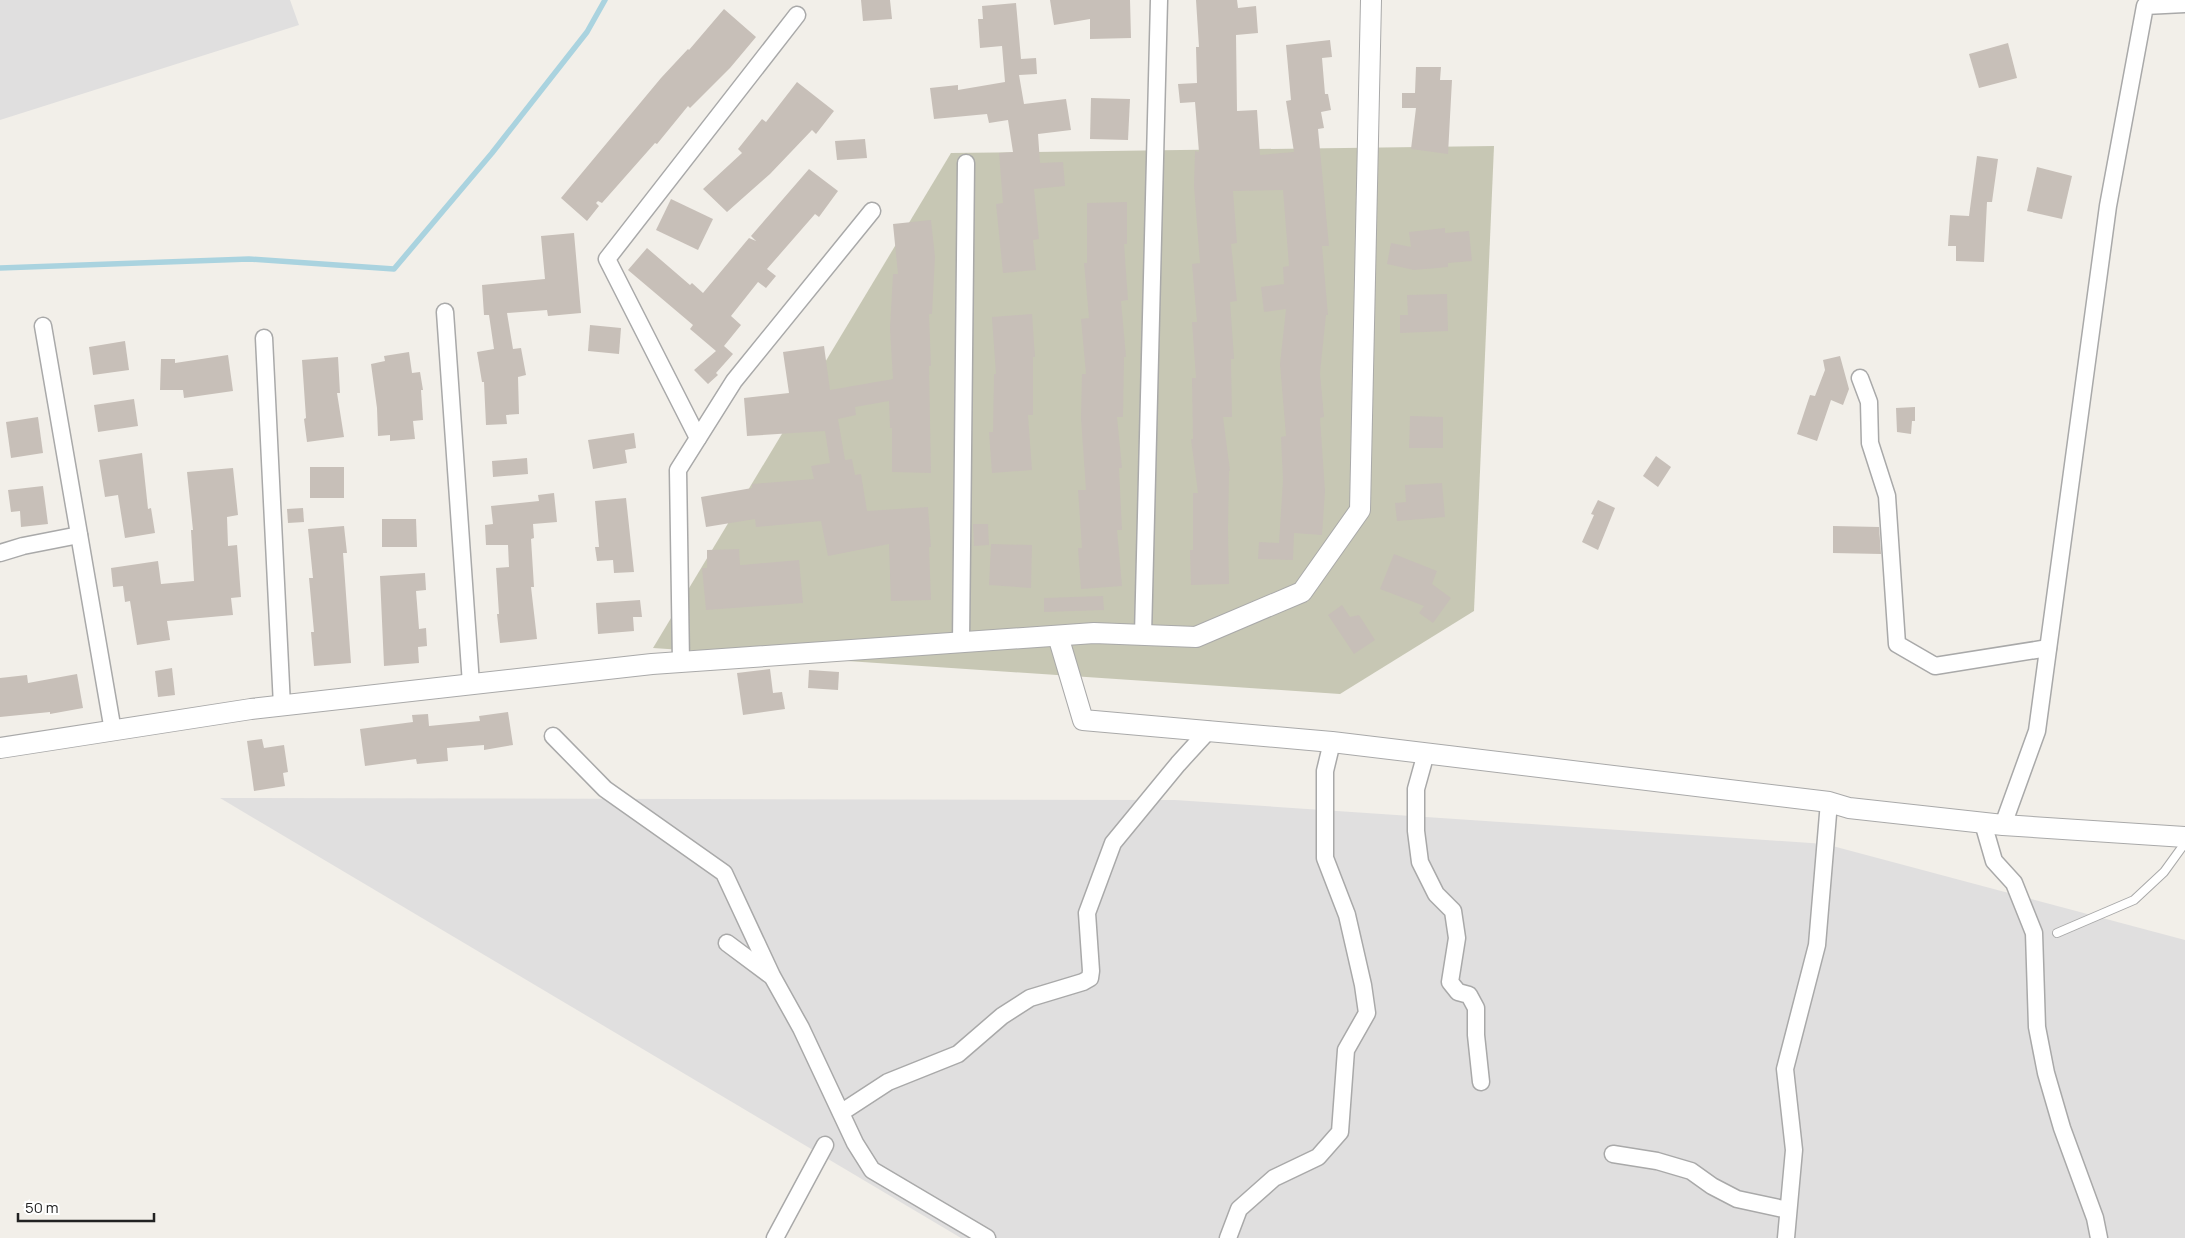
<svg xmlns="http://www.w3.org/2000/svg" width="2185" height="1238" viewBox="0 0 2185 1238" font-family="Manrope,sans-serif">
<style>
.residential{fill:#e0dfdf}
.construction{fill:#c7c7b4}
.lines{fill:none;stroke-linecap:round;stroke-linejoin:round}
.stream{stroke:#aad3df;stroke-width:5.5}
.building{fill:#c7bfb8}
.service-casing{stroke:#a9a9a9;stroke-width:10}
.minor-casing{stroke:#a9a9a9;stroke-width:19}
.tertiary-casing{stroke:#a9a9a9;stroke-width:22}
.service{stroke:#fff;stroke-width:8}
.minor{stroke:#fff;stroke-width:16}
.tertiary{stroke:#fff;stroke-width:20}
</style>
<rect width="100%" height="100%" fill="#f2efe9"/>
<g class="residential">
<path d="M0,0H290L299,25L0,120Z"/>
<path d="M220,798L1175,800L1825,844L2185,940V1238H961Z"/>
</g>
<path class="construction" d="M1494,146L1474,611L1340,694L653,648L951,153Z"/>
<g class="lines">
<path class="stream" d="M0,268L249,259L394,269L492,153L587,32L605,0"/>
</g>
<g class="building">
<path d="M861,0H890L892,19L863,21Z"/>
<path d="M1050,0H1130L1131,38L1090,39V19L1054,25Z"/>
<path d="M1196,0H1237L1238,8L1256,6L1258,33L1236,35L1237,111L1257,110L1260,155L1294,152L1286,101L1291,100L1286,45L1330,40L1332,57L1322,58L1325,94H1328L1331,110L1321,112L1324,128L1318,129L1329,246H1322L1328,315H1326L1320,373L1324,417L1320,418L1325,491L1322,535L1294,533L1293,560L1258,559L1259,542L1279,543L1283,480L1281,437L1286,436L1280,364L1286,309L1264,312L1261,287L1284,284L1283,267L1289,266L1283,190L1233,191L1237,243L1231,244L1237,301L1230,302L1234,359H1231L1232,417H1223L1230,471H1229L1228,530L1229,584L1191,585L1190,550H1193V493H1198L1191,439H1193L1192,378H1196L1192,322H1197L1192,264L1200,263L1194,186L1195,151L1199,152L1195,102L1180,103L1178,84L1197,83L1196,47H1199Z"/>
<path d="M1016,3L1021,59L1036,58L1037,74L1019,75L1024,104L1066,99L1071,130L1038,134L1040,163L1063,162L1065,186L1034,189L1039,239L1033,240L1036,270L1003,273L996,204L1003,203L999,153L1013,152L1008,120L989,123L987,114L934,119L930,88L958,85V90L1005,82L1002,46L980,48L978,19H983L982,6Z"/>
<path d="M724,9L756,37L730,68L690,108L688,106L657,144L655,143L602,203L598,201L596,203L599,206L587,221L561,198L661,78L688,49L689,50Z"/>
<path d="M2008,43L2017,78L1979,88L1969,54Z"/>
<path d="M1416,67H1441L1440,80H1452L1448,154L1411,149L1416,108H1402V93H1415Z"/>
<path d="M797,82L834,111L816,134L812,130L770,174L727,212L703,189L742,153L738,149L762,119L766,122Z"/>
<path d="M1091,98L1130,99L1128,140L1090,139Z"/>
<path d="M865,139L867,158L837,160L835,141Z"/>
<path d="M1977,156L1998,159L1992,202H1987L1984,262L1956,261V246H1948L1950,215L1969,216Z"/>
<path d="M2037,167L2072,176L2062,219L2027,211Z"/>
<path d="M809,169L838,191L819,217L815,214L767,269L776,276L766,288L758,282L731,316L741,325L724,346L733,354L716,373L718,375L708,384L694,370L716,351L690,329L693,325L628,270L647,248L690,285L692,283L703,293L749,238L756,241L751,236Z"/>
<path d="M671,199L713,219L698,250L656,230Z"/>
<path d="M1127,202V244H1124L1128,300L1121,301L1126,357H1124L1123,417H1117L1122,468H1119L1122,530H1117L1122,586L1081,589L1078,548H1082L1078,490H1086L1081,418L1082,374H1086L1081,319L1089,318L1084,263H1087V203Z"/>
<path d="M931,220L935,257L932,314H929L931,366H929L931,473L892,472V428H890L889,401L855,407L856,415L838,419L845,460L852,459L855,475L861,474L867,511L928,507L931,547H929L931,600L891,601L889,544L828,556L821,521L756,527L755,519L706,527L701,497L752,488V484L814,479L811,466L830,463L825,431L747,436L744,398L789,393L783,352L824,346L830,390L893,379L890,329L893,274H898L893,224Z"/>
<path d="M1445,228V233L1469,231L1472,261L1448,263V267L1414,270L1387,264L1391,243L1411,247L1409,232Z"/>
<path d="M574,233L581,313L548,316L547,310L507,313L513,349L521,348L526,375L518,377L519,414L506,415L507,424L486,425L484,382H482L477,352L494,349L489,315H484L482,285L545,279L541,236Z"/>
<path d="M1447,294L1448,331L1400,333V315H1408L1407,295Z"/>
<path d="M1032,314L1035,357H1033V415H1028L1032,470L992,473L989,432H993L994,374H996L992,317Z"/>
<path d="M590,325L621,328L619,354L588,351Z"/>
<path d="M125,341L129,370L93,375L89,347Z"/>
<path d="M409,352L412,373L420,372L423,390H421L423,420L413,421L415,439L390,441V435L378,436L377,408L371,364L385,361L384,356Z"/>
<path d="M228,355L233,391L184,398L183,390H160L161,359H175V363Z"/>
<path d="M1840,356L1849,389L1843,405L1831,400L1817,441L1797,434L1810,395L1815,396L1825,370L1823,360Z"/>
<path d="M338,357L340,393H337L344,437L307,442L304,419L306,418L302,360Z"/>
<path d="M134,399L138,426L98,432L94,405Z"/>
<path d="M1915,407V421H1912L1911,434L1897,432L1896,408Z"/>
<path d="M1410,416L1443,417V448H1409Z"/>
<path d="M38,417L43,453L11,458L6,422Z"/>
<path d="M634,433L636,448L625,450L627,463L593,469L588,440Z"/>
<path d="M142,453L148,509L151,508L155,533L125,538L118,495L105,497L99,460Z"/>
<path d="M1656,456L1671,467L1658,487L1643,476Z"/>
<path d="M527,458L528,474L493,477L492,461Z"/>
<rect x="310" y="467" width="34" height="31"/>
<path d="M233,468L238,515L227,517L228,546L237,545L241,597L231,598L233,615L167,621L170,640L137,645L130,601L125,602L123,586L113,587L111,568L158,561L161,584L194,581L191,530H193L187,472Z"/>
<path d="M1442,483L1445,517L1397,521L1395,503L1406,502L1405,485Z"/>
<path d="M43,486L48,524L21,527L20,511L11,512L8,490Z"/>
<path d="M554,493L557,522L533,524L534,538L531,539L534,587H531L537,639L500,643L497,614H499L496,568L509,567L508,545H486L485,525L493,524L491,506L539,501L538,495Z"/>
<path d="M626,498L634,572L614,573L613,560L597,561L595,547H599L595,501Z"/>
<path d="M1598,500L1615,508L1598,550L1582,542L1594,515L1591,514Z"/>
<path d="M303,508L304,522L288,523L287,509Z"/>
<path d="M382,519H416L417,547H382Z"/>
<path d="M973,524H988L989,545L974,546Z"/>
<path d="M344,526L347,553H343L351,663L314,666L311,632H314L309,578H313L308,529Z"/>
<path d="M1833,526L1879,527L1881,554L1833,553Z"/>
<path d="M991,544L1032,545L1031,588L989,585Z"/>
<path d="M739,549L740,565H742L799,560L803,603L706,610L702,568H707V550Z"/>
<path d="M1394,554L1437,571L1432,584L1451,598L1433,623L1419,613L1424,606L1380,589Z"/>
<path d="M425,573L426,590L416,591L419,629L426,628L427,646L418,647L419,663L384,666L380,576Z"/>
<path d="M1103,596L1104,610L1044,612V598Z"/>
<path d="M640,600L642,617H633L634,631L598,634L596,603Z"/>
<path d="M1342,605L1350,617L1359,615L1375,640L1354,654L1328,615Z"/>
<path d="M172,668L175,695L158,697L155,671Z"/>
<path d="M770,669L773,693L782,692L785,709L743,715L737,673Z"/>
<path d="M809,670L839,672L838,690L808,688Z"/>
<path d="M77,674L83,708L50,714V712L0,717V678L27,675L28,683Z"/>
<path d="M508,712L513,745L484,750V745L447,748L448,761L417,764L416,759L365,766L360,729L413,722L412,715L428,714L429,726L480,721L479,716Z"/>
<path d="M262,739L264,748L284,745L288,772L283,773L285,786L254,791L247,741Z"/>
</g>
<g class="lines">
<g class="service-casing">
<path id="service" d="M2057,933L2134,900L2164,872L2185,843"/>
</g>
<g class="minor-casing">
<g id="minor">
<path d="M445,312L471,684"/>
<path d="M43,326L113,731"/>
<path d="M264,338L282,706"/>
<path d="M1860,378L1869,402L1870,443L1887,496L1897,644L1935,666L2048,648"/>
<path d="M698,438L607,259L797,15"/>
<path d="M0,553L23,546L79,535"/>
<path d="M1143,635L1159,0"/>
<path d="M961,643L966,163"/>
<path d="M681,662L678,470L734,381L872,211"/>
<path d="M553,736L605,789L724,873L772,976L801,1028L855,1143L872,1170L987,1238"/>
<path d="M1426,753L1416,789V831L1420,862L1436,894L1453,911L1457,938L1450,982L1458,992L1469,995L1476,1008V1035L1481,1082"/>
<path d="M1983,823L1994,861L2014,883L2034,933L2037,1027L2046,1073L2062,1128L2095,1218L2099,1238"/>
<path d="M2003,825L2037,731L2108,206L2145,6L2185,4"/>
<path d="M727,943L770,975"/>
<path d="M842,1112L888,1082L958,1054L1002,1016L1030,998L1083,982L1090,978L1091,971L1087,913L1113,843L1178,764L1209,730"/>
<path d="M1613,1154L1657,1161L1691,1171L1712,1186L1737,1199L1788,1210"/>
<path d="M775,1238L825,1145"/>
<path d="M1228,1238L1239,1209L1274,1178L1318,1157L1340,1132L1346,1050L1367,1013L1363,985L1347,915L1325,858V771L1332,742"/>
<path d="M1786,1238L1794,1150L1785,1069L1817,945L1829,802"/>
</g>
</g>
<g class="tertiary-casing">
<g id="tertiary">
<path d="M1058,636L1083,720L1332,742L1829,802L1849,808L2003,825L2185,837"/>
<path d="M0,748L251,709L652,664L1094,633L1196,637L1302,592L1360,510L1371,0"/>
</g>
</g>
<use href="#service" class="service"/>
<use href="#minor" class="minor"/>
<use href="#tertiary" class="tertiary"/>
</g>
<path d="M18 1213v8h136v-8" fill="none" stroke="#222222" stroke-width="2.5"/>
<text x="25" y="1213" font-size="15" fill="#222222" stroke="#ffffff" stroke-width="4" paint-order="stroke">50 m</text>
</svg>
